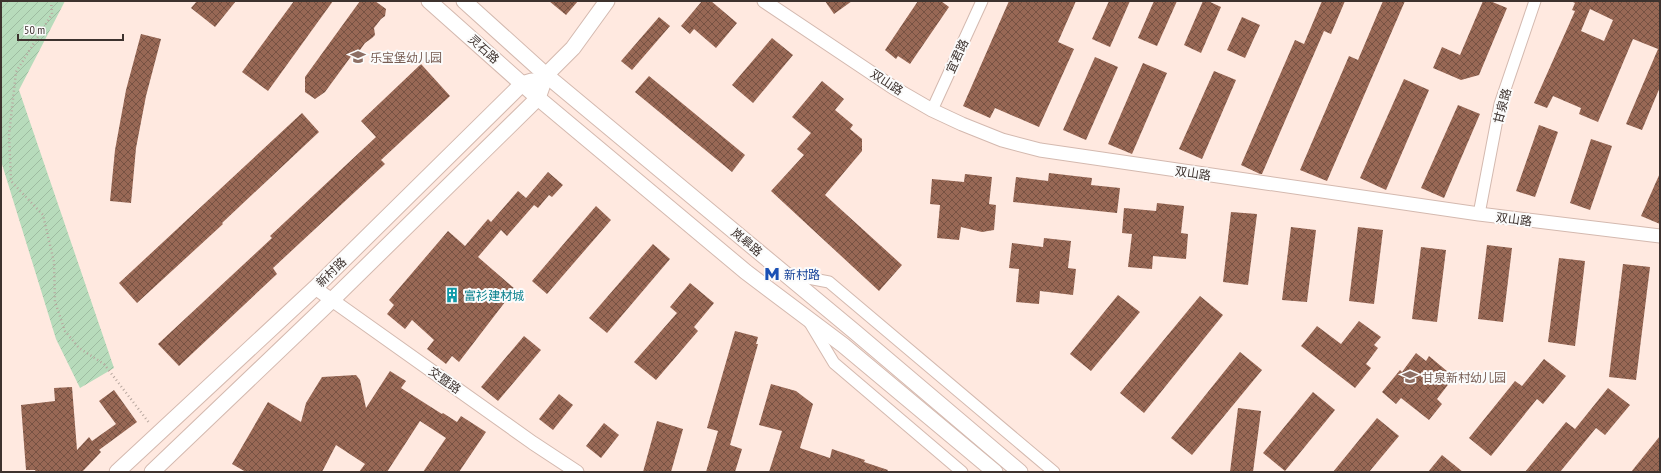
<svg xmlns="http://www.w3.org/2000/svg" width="1661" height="473" viewBox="0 0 1661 473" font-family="'PT Sans Narrow','Noto Sans SC',sans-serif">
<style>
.garden{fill:url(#garden-furrows)}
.building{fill:url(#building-cross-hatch);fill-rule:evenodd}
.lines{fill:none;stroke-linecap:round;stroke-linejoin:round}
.minor-casing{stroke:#d4b9af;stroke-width:13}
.tertiary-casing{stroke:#d4b9af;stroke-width:15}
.secondary-casing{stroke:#d4b9af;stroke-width:17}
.path{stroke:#b7a69e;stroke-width:2.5;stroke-dasharray:1 3;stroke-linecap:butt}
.minor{stroke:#fff;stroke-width:11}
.tertiary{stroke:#fff;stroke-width:13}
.secondary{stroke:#fff;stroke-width:15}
.labels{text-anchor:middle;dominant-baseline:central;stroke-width:4;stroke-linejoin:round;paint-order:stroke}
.street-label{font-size:12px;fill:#3d322e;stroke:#fbfbfb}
.education-label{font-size:12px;fill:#785e54;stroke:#fbfbfb;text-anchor:start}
.transit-label{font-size:12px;fill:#164399;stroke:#fbfbfb;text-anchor:start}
.culture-label{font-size:12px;fill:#0d838f;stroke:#fbfbfb;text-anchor:start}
</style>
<defs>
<pattern id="garden-furrows" width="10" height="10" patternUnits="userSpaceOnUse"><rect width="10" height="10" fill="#b7dbbb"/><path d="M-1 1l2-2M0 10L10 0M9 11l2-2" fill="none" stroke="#9ebca1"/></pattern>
<pattern id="building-cross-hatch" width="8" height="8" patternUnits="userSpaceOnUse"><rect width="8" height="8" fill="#986855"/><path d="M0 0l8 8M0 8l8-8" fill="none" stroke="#765243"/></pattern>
</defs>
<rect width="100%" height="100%" fill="#ffe9e0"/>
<path class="garden" d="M1,1H65L19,90L114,368L80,388L56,339L1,161Z"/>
<g class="building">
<path d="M197,1H236L215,27L191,8Z"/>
<path d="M294,1H333L268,91L242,72Z"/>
<path d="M360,1H375L386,9L385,16L381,19L374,28L375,35L372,38L365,43L360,50L355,51L325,92L315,99L305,92V77Z"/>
<path d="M549,1H578L566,15Z"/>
<path d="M702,1H711L737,23L716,48L694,29L690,34L681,26Z"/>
<path d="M825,1H852L834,14Z"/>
<path d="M918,1H941L949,7L910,64L898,56L896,59L885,50Z"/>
<path d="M1009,1H1076L1058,42L1074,49L1039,127L995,108L990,118L963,106Z"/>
<path d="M1109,1H1130L1110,47L1092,39Z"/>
<path d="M1154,1H1177L1157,46L1138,38Z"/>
<path d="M1203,1H1208L1221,7L1201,53L1184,45Z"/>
<path d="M1322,1H1345L1331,34L1324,31L1262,174H1260L1241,165L1295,40L1304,44Z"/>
<path d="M1383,1H1405L1327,181L1300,170L1349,56L1358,60Z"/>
<path d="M1483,1H1490L1507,8L1479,75L1461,80L1433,68L1442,47L1460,55Z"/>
<path d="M1571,1H1660V87L1642,130L1626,124L1658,49L1633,39L1598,122L1579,114L1581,108L1553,96L1547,108L1534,103L1575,11L1572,10L1575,3ZM1590,9L1613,20L1604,41L1581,31Z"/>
<path d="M659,17L670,26L632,70L621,61Z"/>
<path d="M1242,17L1260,25L1245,58L1227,50Z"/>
<path d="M141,34L161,39L146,96L136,148L131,203L110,201L115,150L126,90Z"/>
<path d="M772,38L793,55L753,103L732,85Z"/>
<path d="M1095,57L1118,67L1086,140L1063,130Z"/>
<path d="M1143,63L1167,73L1132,154L1108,144Z"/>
<path d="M421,64L450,96L381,160L385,164L273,268L277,274L179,366L158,344L272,238L270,236L376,137L361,121Z"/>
<path d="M1214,71L1236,80L1202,159L1179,149Z"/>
<path d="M649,76L745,155L732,172L635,92Z"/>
<path d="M1404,79L1429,90L1386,190L1360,178Z"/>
<path d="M822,81L844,99L835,110L853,125L850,129L862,139V151L825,195L902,265L879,291L771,191L804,155L797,149L811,133L792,117Z"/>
<path d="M1458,105L1480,114L1444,198L1421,188Z"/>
<path d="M302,113L319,132L222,223L223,224L137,303L119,283Z"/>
<path d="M1539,125L1558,132L1535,197L1516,191Z"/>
<path d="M1591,139L1612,146L1590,210L1570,203Z"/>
<path d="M548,172L563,185L552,197L549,195L538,208L534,205L507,236L501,230L478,257L515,289L459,362L452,356L446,364L427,349L434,340L412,320L405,329L387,314L394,305L389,300L448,231L465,246L488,219L491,222L518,191L526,198Z"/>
<path d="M1049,173L1092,178L1091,185L1120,188L1117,213L1013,202L1016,177L1048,181Z"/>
<path d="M1660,173V224L1641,216Z"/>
<path d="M965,174L992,177L989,204L996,205L994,230L982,232L961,227L959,240L937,238L940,205L930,204L932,179L964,182Z"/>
<path d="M1157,203L1184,206L1181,233L1188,234L1186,259L1153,256L1152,269L1128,267L1132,234L1122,233L1124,208L1156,211Z"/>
<path d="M596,206L611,220L547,294L532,281Z"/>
<path d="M1231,212L1257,214L1248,285L1223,282Z"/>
<path d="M1291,227L1316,230L1307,302L1282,300Z"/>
<path d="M1358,227L1383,230L1374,304L1349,301Z"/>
<path d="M1044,238L1071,241L1068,268L1076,269L1073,295L1040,291L1039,304L1016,302L1019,269L1009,268L1012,243L1043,247Z"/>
<path d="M653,244L670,259L607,333L589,318Z"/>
<path d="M1487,245L1512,248L1503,322L1478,319Z"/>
<path d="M1421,247L1446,250L1437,322L1412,319Z"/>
<path d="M1559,258L1585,261L1575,346L1548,342Z"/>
<path d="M1623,264L1650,267L1636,380L1609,377Z"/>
<path d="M690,283L714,303L694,327L698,331L656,380L634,362L677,313L670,307Z"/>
<path d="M1118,295L1140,312L1091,371L1070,354Z"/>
<path d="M1200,296L1223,315L1144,413L1120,393Z"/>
<path d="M1359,321L1381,337L1374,345L1378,348L1366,364L1371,368L1355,388L1301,346L1317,326L1341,344Z"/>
<path d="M735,331L758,337L756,344H758L730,445L742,449L735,472H706L718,431L707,428Z"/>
<path d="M524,336L541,350L498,401L481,387Z"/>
<path d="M1240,352L1262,370L1192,455L1171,438Z"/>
<path d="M1416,353L1426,361L1429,356L1454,377L1437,399L1442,404L1429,420L1401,398L1396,404L1382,392L1400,370L1402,372Z"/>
<path d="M1544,359L1566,376L1543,404L1537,399L1491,456L1469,438L1515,381L1522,386Z"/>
<path d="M390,371L406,381L401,388L442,414L443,413L457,422L461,416L486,432L459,472H423L446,438L420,421L387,472H359L365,464L336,445L322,472H246L232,464L268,402L301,422L306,403L322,377L356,375L360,380L366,408Z"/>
<path d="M771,384L796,391L813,404L800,448L830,458L832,449L865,460L864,462L888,470L887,472H769L782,431L759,425Z"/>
<path d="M72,387L77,450L89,437L92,441L116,424L99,401L114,390L137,422L99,450L101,452L82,472H36L35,470H26L21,405L55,401L54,388Z"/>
<path d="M1608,388L1630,405L1605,435L1596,428L1560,472H1525L1566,422L1575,429Z"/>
<path d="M1313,392L1335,410L1285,471L1263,453Z"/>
<path d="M559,394L573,405L553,430L539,419Z"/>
<path d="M1238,408L1261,411L1253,472H1230Z"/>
<path d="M1377,418L1399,436L1369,472H1333Z"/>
<path d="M657,421L683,429L671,472H643Z"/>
<path d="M604,423L619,435L601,458L586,446Z"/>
<path d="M1660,436V472H1631Z"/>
<path d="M1442,455L1463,472H1428Z"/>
</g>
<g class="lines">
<g class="minor-casing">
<g id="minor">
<path d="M932,110L982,1"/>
<path d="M1479,214L1500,104L1535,1"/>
<path d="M787,274L829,282L1054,472"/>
<path d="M810,323L834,363L962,472"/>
</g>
</g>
<g class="tertiary-casing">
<g id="tertiary">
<path d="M764,1L894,88L932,110L962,124L1002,140L1040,150L1479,214L1660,236"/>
<path d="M315,288L533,443L577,472"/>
</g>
</g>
<g class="secondary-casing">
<g id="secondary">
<path d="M429,1L538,98L746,272L843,345L995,472"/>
<path d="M464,1L546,75L855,332L1020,472"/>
<path d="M117,472L315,288L522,84L532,81"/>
<path d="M152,472L332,300L538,98L546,75L573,48L607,1"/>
</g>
</g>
<path class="path" d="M51,1L52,14L16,72L9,135L11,181L43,215L54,262L55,302L65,331L79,348L104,364L150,424"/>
<use href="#minor" class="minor"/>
<use href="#tertiary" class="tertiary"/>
<use href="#secondary" class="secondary"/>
</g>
<defs>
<g id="school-bare" transform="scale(1.2)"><path d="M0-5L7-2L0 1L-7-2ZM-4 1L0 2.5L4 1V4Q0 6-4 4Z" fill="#8d6e63" stroke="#fbfbfb" stroke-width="2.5" paint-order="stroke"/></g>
<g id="metro-bare" transform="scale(1.2)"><path d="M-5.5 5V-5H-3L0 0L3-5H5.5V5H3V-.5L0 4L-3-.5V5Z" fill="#1a4fb4" stroke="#fbfbfb" stroke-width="2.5" paint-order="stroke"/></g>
<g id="building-bare" transform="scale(1.2)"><path d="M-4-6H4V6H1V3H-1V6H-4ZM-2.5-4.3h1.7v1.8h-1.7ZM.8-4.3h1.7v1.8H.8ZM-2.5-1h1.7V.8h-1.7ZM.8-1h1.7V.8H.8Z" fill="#0f9aa8" stroke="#fbfbfb" stroke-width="2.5" paint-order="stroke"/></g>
</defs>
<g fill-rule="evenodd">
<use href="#school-bare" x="358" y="57"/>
<use href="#metro-bare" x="772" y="274"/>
<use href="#building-bare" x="452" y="295"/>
<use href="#school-bare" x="1410" y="377"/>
</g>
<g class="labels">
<g class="street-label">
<text transform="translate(484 49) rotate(42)">灵石路</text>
<text transform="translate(957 56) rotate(-65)">宜君路</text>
<text transform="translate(887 82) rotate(33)">双山路</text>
<text transform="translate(1502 106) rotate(-75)">甘泉路</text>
<text transform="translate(1193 173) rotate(8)">双山路</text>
<text transform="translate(1514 219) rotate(7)">双山路</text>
<text transform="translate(747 242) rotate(40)">岚皋路</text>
<text transform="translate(331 272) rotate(-44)">新村路</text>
<text transform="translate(445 380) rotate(35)">交暨路</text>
</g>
<g class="education-label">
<text x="370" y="57">乐宝堡幼儿园</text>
<text x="1422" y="377">甘泉新村幼儿园</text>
</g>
<g class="transit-label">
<text x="784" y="274">新村路</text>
</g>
<g class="culture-label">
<text x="464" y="295">富衫建材城</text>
</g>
</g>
<rect width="1661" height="473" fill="none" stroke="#3d322e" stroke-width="4"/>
<path d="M18 34v6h105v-6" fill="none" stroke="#3d322e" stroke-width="2"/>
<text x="24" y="34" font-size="12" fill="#3d322e" stroke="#fbfbfb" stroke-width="3" paint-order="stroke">50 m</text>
</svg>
